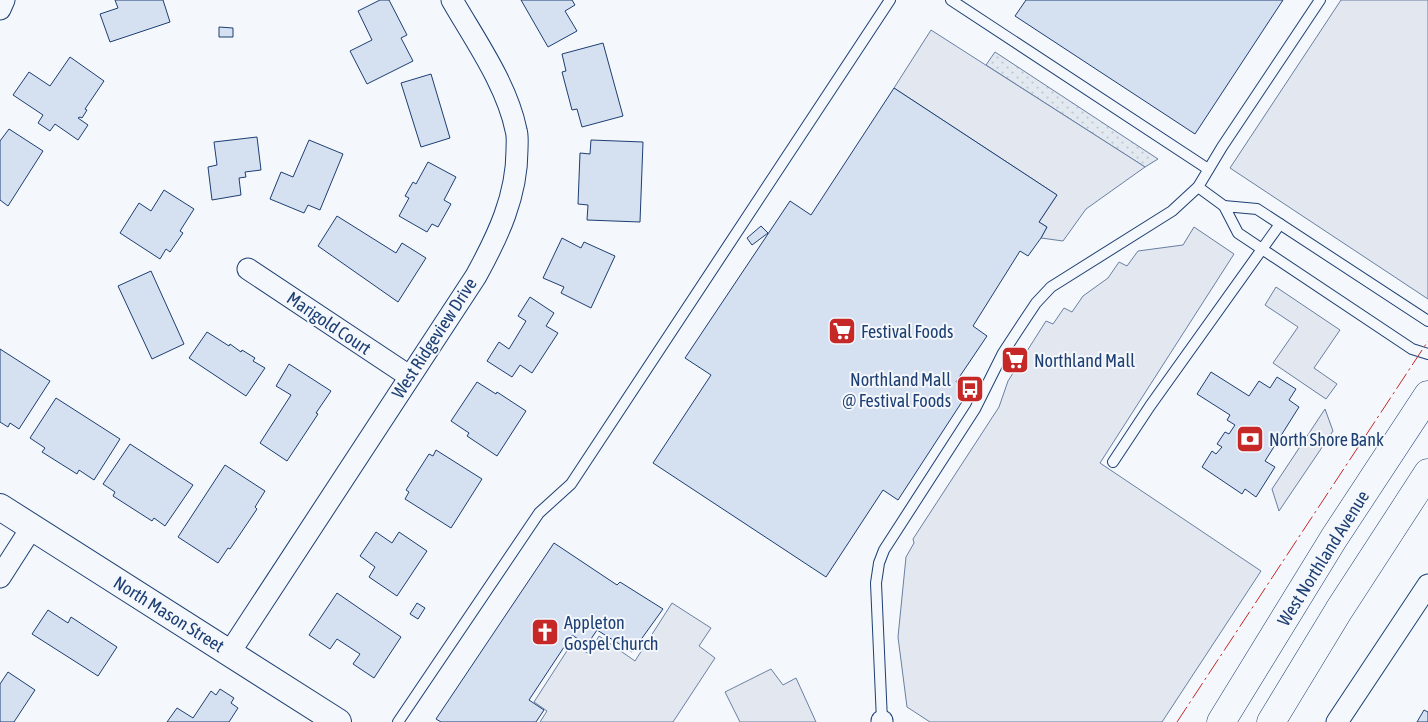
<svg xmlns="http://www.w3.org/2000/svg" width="1428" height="722" viewBox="0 0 1428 722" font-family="'Asap Condensed',sans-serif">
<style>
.grass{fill:url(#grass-dots);stroke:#687fa3}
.parking{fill:#e3e8f0;stroke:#687fa3}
.building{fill:#d5e0f0;stroke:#1d3f73}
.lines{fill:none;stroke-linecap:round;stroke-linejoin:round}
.service-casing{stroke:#1d3f73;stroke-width:12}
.minor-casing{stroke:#1d3f73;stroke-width:23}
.tertiary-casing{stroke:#1d3f73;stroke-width:28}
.secondary-casing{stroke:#1d3f73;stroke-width:29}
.service{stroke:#f4f7fb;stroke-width:10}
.minor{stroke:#f4f7fb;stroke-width:21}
.tertiary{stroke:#f4f7fb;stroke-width:26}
.secondary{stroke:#f4f7fb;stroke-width:28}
.power{stroke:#c62828;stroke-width:1;stroke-dasharray:18 4 2.5 4;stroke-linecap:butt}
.labels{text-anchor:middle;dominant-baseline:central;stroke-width:4;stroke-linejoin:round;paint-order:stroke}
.street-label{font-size:18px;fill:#1d3f73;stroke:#f4f7fb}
.poi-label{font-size:18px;fill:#1d3f73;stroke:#f4f7fb;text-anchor:start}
</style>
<defs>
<pattern id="grass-dots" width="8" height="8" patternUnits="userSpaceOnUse" patternTransform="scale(1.25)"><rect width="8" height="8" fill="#e3e9f0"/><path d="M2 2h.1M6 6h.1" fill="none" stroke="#c2c9d1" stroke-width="1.8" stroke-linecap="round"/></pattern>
</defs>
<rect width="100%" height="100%" fill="#f4f7fb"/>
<path class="grass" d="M995,52L1158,159L1145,167L986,65Z"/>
<g class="parking">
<path d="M1341,0H1428V299L1230,168Z"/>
<path d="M931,30L1145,167L1086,209L1063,241L1041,238L1047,227L1039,222L1057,195L894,88Z"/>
<path d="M1194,227L1234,254L1100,463L1261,571L1162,722H930L907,707L898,637L906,557L914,543L913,539L999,407L1008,381L1046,321L1053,324L1064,308L1072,312L1083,296L1108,278L1119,262L1127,266L1138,251L1183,245Z"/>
<path d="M1276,287L1340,330L1314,368L1337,384L1326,399L1273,363L1298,327L1265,305Z"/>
<path d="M1325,409L1333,431L1279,511L1272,489Z"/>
<path d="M672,603L711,628L699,646L715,658L673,722H540L547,711L534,702L572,643L589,654L599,636L635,661Z"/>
<path d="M771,669L783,685L796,678L816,722H740L725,692Z"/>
</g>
<g class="building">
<path d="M115,0H163L170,22L110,42L100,14L118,8Z"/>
<path d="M380,0H389L407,35L401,38L413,61L367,84L350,51L372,40L358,11Z"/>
<path d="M521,0H572L575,5L565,11L577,31L548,47Z"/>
<path d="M1026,0H1283L1195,134L1015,16Z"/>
<path d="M219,27L233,28V37H219Z"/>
<path d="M603,43L623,116L582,127L577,109L572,110L562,72L566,71L562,54Z"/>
<path d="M70,57L104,81L85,109L87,110L82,118L80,117L78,118L88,125L78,140L55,124L50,131L38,123L43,115L13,95L29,72L50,86Z"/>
<path d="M431,74L450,138L421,147L401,83Z"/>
<path d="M894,88L1057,195L1039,222L1047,227L1041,238L1028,256L1020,251L973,326L987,336L956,382L969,391L898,500L883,490L826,577L653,463L711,375L685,358L790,201L811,215Z"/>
<path d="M9,129L43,151L8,206L0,200V141Z"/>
<path d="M257,137L261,170L245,172L246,177L239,178L241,195L212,200L208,167L217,165L214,142Z"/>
<path d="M309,140L343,154L320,210L308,205L304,213L270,199L281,172L293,177Z"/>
<path d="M591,140L643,142L640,222L587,220L588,205L578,204L580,153L590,154Z"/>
<path d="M428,162L456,177L444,200L451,204L438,227L432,224L427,232L399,216L409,198L405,196L413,182L416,184Z"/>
<path d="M164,190L194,209L180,231L183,233L170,252L166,249L160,259L120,233L139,203L151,211Z"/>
<path d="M337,216L396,253L402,243L426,258L398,302L318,246Z"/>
<path d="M761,226L768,233L752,245L747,238Z"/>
<path d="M562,238L581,248L584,242L615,256L591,308L561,293L564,287L543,278Z"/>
<path d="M151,271L184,344L152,359L118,286Z"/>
<path d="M530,297L554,313L546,326L558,333L532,373L520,365L512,377L487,361L499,342L509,349L526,321L518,316Z"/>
<path d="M207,332L229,346L230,344L241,352L242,350L255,358L253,361L265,368L246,396L189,358Z"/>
<path d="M0,349L50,381L19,429L10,423L8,427L0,422Z"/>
<path d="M289,364L331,391L316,413L318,414L287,461L260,443L291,395L276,386Z"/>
<path d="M1211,372L1249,396L1259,381L1270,388L1277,377L1296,389L1289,400L1299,407L1265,461L1275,467L1256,497L1245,489L1242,494L1202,467L1212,451L1216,454L1222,447L1217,444L1225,432L1229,434L1235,425L1227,420L1230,415L1197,394Z"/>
<path d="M477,382L496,394L497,392L526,411L497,456L467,436L469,433L451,421Z"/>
<path d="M56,398L120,439L94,480L79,470L77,474L42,452L45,448L30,438Z"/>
<path d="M130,444L193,485L165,526L154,518L152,521L113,496L115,492L103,484Z"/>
<path d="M436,450L482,479L451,528L405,499L409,492L406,490L429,454L433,456Z"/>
<path d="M225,465L265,491L255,507L257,509L230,549L228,548L218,563L178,537Z"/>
<path d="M376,532L392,543L399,532L427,551L397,596L369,577L375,567L360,556Z"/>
<path d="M554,543L617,585L620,582L663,609L632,652L597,630L587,645L572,635L529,700L544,710L536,722H441L436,719Z"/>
<path d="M337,593L401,637L374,678L353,664L360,654L337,639L330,649L309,635Z"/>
<path d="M417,603L425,608L418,619L410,614Z"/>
<path d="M48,610L68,623L71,617L117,647L98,676L32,634Z"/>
<path d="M8,672L35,690L14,722H0V684Z"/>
<path d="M220,689L234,698L231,703L238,708L229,722H167L177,708L193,718L211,691L216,695Z"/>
<path d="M1424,710L1428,712V722H1417Z"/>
</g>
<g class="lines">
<g class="service-casing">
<g id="service">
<path d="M951,0L1208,169"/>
<path d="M1198,187L1224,206"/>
<path d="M1428,321L1257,209L1224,206L1238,233L1412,349L1428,354"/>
<path d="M1113,462L1150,406L1280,224"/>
<path d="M882,721L876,583L879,563L884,550L975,409L1003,353L1022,324L1036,303L1051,287L1172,211L1198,187L1222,147L1320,0"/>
<path d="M398,722L539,513L571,484L890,0"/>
</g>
</g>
<g class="minor-casing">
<g id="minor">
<path d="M0,9L4,0"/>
<path d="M248,269L409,376"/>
<path d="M0,577L32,527"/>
<path d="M230,652L476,276C498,236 517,196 517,150C517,143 518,136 516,130C507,85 475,40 452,0"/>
<path d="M882,722V721"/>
<path d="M1337,722L1428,585"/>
</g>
</g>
<g class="tertiary-casing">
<path id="tertiary" d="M0,507L338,722"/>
</g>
<g class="secondary-casing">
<g id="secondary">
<path d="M1221,722L1334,538L1428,395"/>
<path d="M1271,722L1339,610L1428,473"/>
</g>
</g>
<use href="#service" class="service"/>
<use href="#minor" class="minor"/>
<use href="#tertiary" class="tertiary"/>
<use href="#secondary" class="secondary"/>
<path class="power" d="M1177,722L1428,341"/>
</g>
<defs>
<g id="supermarket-square" transform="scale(1.4375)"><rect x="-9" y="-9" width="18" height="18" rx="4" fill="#c62828" stroke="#f4f7fb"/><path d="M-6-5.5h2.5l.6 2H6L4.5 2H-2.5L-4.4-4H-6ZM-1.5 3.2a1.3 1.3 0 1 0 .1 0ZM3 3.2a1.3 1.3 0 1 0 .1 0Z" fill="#fff"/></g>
<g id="bus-square" transform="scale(1.4375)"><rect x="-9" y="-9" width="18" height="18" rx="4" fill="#c62828" stroke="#f4f7fb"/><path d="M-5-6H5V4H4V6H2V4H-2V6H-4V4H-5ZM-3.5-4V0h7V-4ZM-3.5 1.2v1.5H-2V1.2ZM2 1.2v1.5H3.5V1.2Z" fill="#fff"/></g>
<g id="bank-square" transform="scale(1.4375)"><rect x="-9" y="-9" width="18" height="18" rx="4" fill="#c62828" stroke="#f4f7fb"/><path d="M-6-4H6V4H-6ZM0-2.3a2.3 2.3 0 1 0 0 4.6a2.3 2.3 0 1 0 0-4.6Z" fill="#fff"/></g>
<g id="church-square" transform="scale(1.4375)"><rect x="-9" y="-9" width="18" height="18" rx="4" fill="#c62828" stroke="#f4f7fb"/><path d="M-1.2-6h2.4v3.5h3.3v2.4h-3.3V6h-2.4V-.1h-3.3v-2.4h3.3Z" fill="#fff"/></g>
</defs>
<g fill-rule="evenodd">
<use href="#supermarket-square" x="842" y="331"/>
<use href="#supermarket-square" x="1015" y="360"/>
<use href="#bus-square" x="970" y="389"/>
<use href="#bank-square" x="1250" y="439"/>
<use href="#church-square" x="545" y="632"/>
</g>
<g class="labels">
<g class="street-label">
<text transform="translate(329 323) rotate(34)">Marigold Court</text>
<text transform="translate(434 338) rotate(-57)">West Ridgeview Drive</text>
<text transform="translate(1323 558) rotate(-58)">West Northland Avenue</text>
<text transform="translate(169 614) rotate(32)">North Mason Street</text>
</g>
<g class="poi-label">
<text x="861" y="331">Festival Foods</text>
<text x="1034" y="360">Northland Mall</text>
<text x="951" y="379" text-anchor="end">Northland Mall<tspan x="951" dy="21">@ Festival Foods</tspan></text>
<text x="1269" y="439">North Shore Bank</text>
<text x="564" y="622">Appleton<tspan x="564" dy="21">Gospel Church</tspan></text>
</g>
</g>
</svg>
